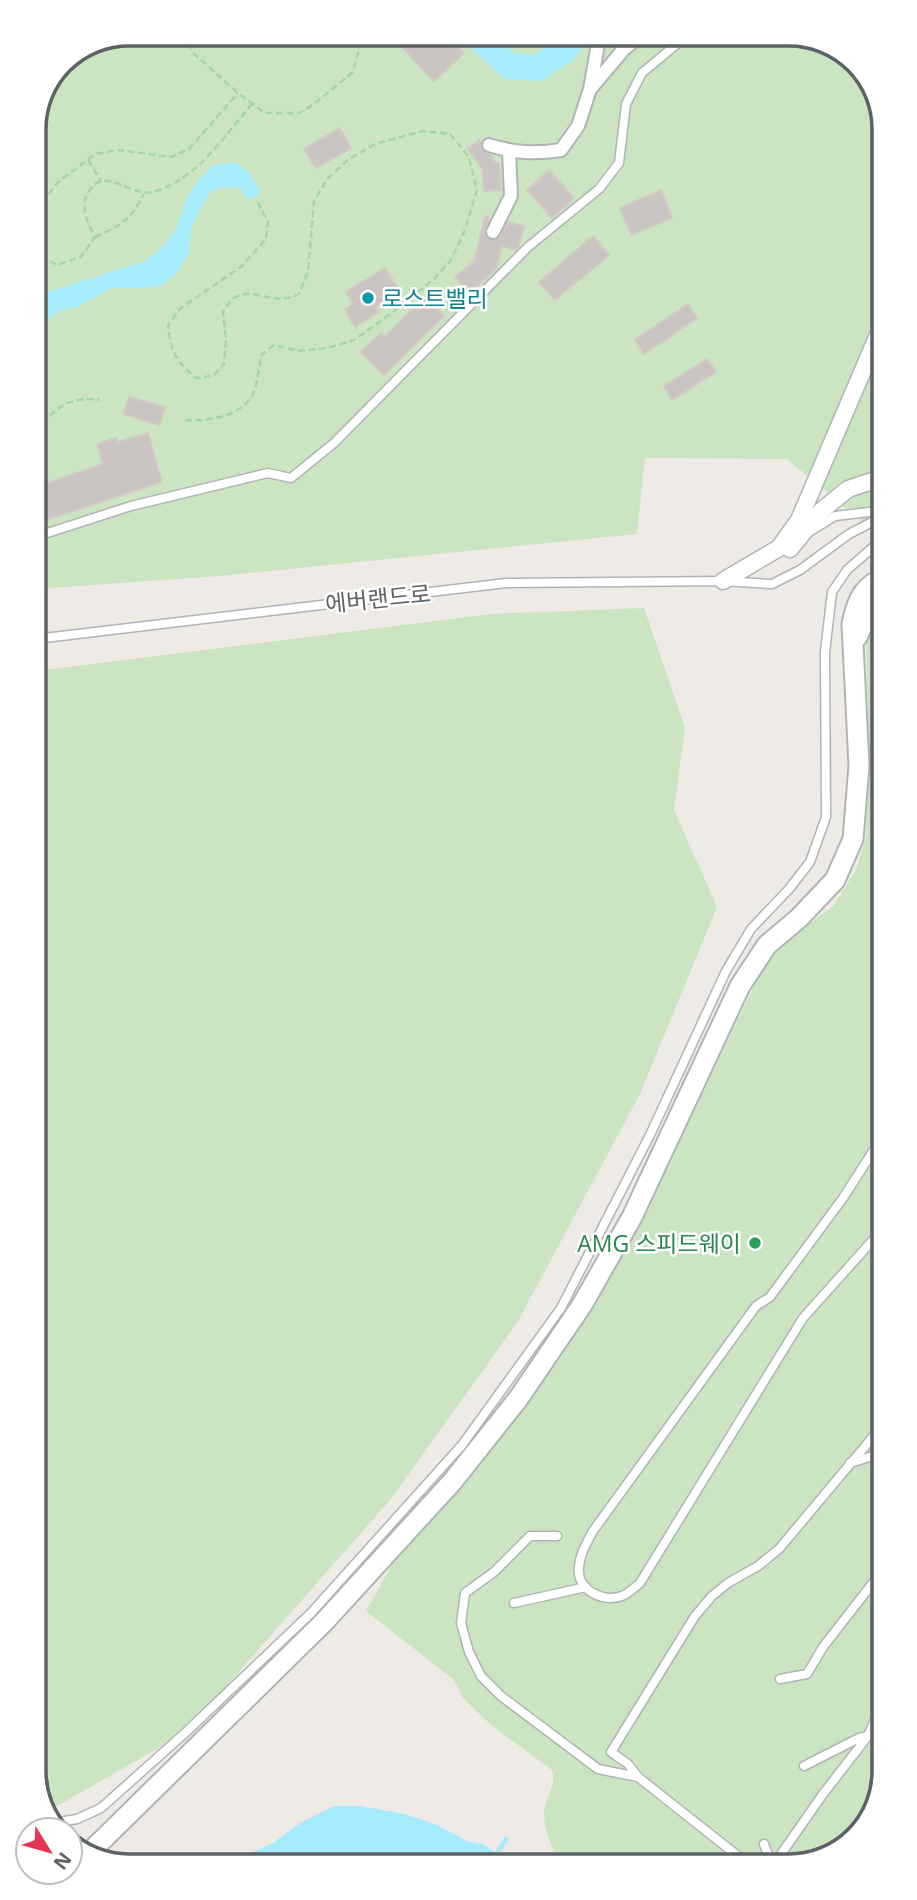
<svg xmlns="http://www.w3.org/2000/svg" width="917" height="1900" viewBox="0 0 917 1900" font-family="'Open Sans','Noto Sans KR',sans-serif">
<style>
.green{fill:#cbe5c2}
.water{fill:#a7ecfc}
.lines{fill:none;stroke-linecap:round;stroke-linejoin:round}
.stream{stroke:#a7ecfc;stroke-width:4.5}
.river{stroke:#a7ecfc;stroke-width:26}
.building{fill:#cac5c2;stroke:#d3cac3;stroke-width:2}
.service-casing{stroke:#b0b4b7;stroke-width:11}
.pedestrian-casing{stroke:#b0b4b7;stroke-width:16}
.minor-casing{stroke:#b0b4b7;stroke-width:19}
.tertiary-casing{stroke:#b0b4b7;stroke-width:23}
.path{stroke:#a5d7a6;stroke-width:2.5;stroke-dasharray:7 3.5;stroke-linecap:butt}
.service{stroke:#fff;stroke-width:8}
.pedestrian{stroke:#fff;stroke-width:12}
.minor{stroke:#fff;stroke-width:16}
.tertiary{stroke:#fff;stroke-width:19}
.culture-dot{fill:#0f9aa8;stroke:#fff;stroke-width:2.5}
.leisure-dot{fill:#2e9e5b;stroke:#fff;stroke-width:2.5}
.labels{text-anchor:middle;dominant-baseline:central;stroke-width:5;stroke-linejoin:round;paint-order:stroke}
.culture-label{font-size:23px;fill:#0d838f;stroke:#fff;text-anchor:start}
.street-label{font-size:23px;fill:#5c6265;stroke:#fff}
.leisure-label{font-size:23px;fill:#27864d;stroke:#fff;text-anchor:end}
.rim{fill:none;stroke:#5c6265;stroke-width:3.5}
</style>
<rect width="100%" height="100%" fill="#eeeae5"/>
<g class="green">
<path d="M128,33H795L846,53L877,92L879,536L787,459L645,458L637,534L220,576L35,589L33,122L61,61Z"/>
<path d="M644,608L685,728L674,810L717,907L640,1094L517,1323L390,1500L185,1733L50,1810L40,1782L36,671L490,614Z"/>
<path d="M879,620L884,1772L868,1825L825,1860L559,1862C553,1848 543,1829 544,1813C545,1798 557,1786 552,1770L491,1725L462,1697L454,1680L366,1611L404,1543L476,1471L592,1310L663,1176L769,954L834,905L856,870L866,837L868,732L866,625Z"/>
</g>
<g class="water">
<path d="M235,162L250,173L261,193L248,200L240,188L225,187L211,191L200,209L191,230L189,253L178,272L164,284L148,288H112L78,307L61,310L47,320L35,337L34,364V302L43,293L145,261L164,246L177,227L187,197L200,178L214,165Z"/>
<path d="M334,1806H360L405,1814L437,1825L467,1841L483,1844L503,1858L500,1863L222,1866L273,1843L300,1823Z"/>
</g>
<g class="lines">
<path class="stream" d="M491,1863L506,1839"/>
<path class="river" d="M474,33L509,66L537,68L564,51L578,33"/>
</g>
<g class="building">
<path d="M389,33H446L464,53L434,81Z"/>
<path d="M340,128L351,148L316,168L304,149Z"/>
<path d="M479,140L482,150L489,154L496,163H499L501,190L484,191L482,169L468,149Z"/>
<path d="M549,170L574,198L552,218L527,190Z"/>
<path d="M661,190L672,218L631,235L620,208Z"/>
<path d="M485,216L490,218L484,232L490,240L498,239L508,222L524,226L518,248L516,250L502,246L496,269L469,293L455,277L474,261Z"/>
<path d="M593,236L609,255L555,300L539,282Z"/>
<path d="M385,268L398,288L385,296L387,300L375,307L379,312L355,327L345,309L353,304L346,292Z"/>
<path d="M429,293L441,305L437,309L444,316L384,375L361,352L381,333L385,337Z"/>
<path d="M688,304L697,318L644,354L635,340Z"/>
<path d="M707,359L716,372L672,400L664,386Z"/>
<path d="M129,397L165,407L159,425L124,414Z"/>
<path d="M148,433L162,482L40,522L35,505V487L103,464L97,444L116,438L117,442Z"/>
</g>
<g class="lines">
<g class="service-casing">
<g id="service">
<path d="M812,530L835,516L878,511"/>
<path d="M35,537L131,506L268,473L291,478L334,443L528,247L599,189L619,163L626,104L642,73L690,33"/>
<path d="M36,639L506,583L723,581L772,584L800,570L849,534L878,519"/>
<path d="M881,1139L843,1198L770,1297L756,1306L593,1531C587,1542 580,1554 579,1567C576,1590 603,1603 622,1596C628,1594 634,1588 640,1583L803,1318L881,1231"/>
<path d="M850,1463L882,1453"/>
<path d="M557,1536H530L494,1572L465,1593L461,1623L469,1652L481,1676L501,1696L598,1769L638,1777"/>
<path d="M514,1603L586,1587"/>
<path d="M780,1679L807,1674L823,1647L883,1570"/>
<path d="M804,1766L859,1738L868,1736"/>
<path d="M52,1823L77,1819L101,1808L185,1733L311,1613L462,1445L561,1308L650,1135L726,971L751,929L789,889L810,862L826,817L825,652L832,592L847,570L879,542"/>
<path d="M764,1844L770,1860"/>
<path d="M743,1860L638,1777L628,1764L611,1752L695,1616L712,1596L728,1583L758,1566L779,1549L882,1426"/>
<path d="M777,1860L823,1794L868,1736L883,1701"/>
</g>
</g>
<g class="pedestrian-casing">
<g id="pedestrian">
<path d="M591,88L624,49L644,33"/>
<path d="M489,145C514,153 535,154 561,150L578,126L590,89L600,33"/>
<path d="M493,232L511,196L509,151"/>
</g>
</g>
<g class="minor-casing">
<g id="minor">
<path d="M790,549L821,511L848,489L878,479"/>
<path d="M723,581L779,548L799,520L878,335"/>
</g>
</g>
<g class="tertiary-casing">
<g id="tertiary">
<path d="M857,637L866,617L879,600"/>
<path d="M88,1854L324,1622L452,1482L518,1399L582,1305L632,1217L740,986L767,945L799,918L835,880L853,839L859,766L852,624C856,605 861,589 879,580"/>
</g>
</g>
<g class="path">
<path d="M187,33L191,51L238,93L265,113H299L314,104L353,72L360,46L357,33"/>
<path d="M88,160L101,181"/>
<path d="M34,221L35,213L57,183L95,154L118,150L171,157L190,148L238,93"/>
<path d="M95,237C121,226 132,219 144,193"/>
<path d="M34,248L39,255L57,265L81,257L95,237C86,220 78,203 92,187C107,169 133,197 152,192C195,182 225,135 252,104"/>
<path d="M185,420C207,422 244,416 254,392C257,386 259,364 262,354L274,345L298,351L328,348L354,340L389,315L434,279L451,260L465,230L477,190L469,157L450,134L423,131L375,144L349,159L327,179L314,201L308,272L299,294C273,308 253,285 234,298C230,301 226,308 223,311L226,340L224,364L213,376L196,378C175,360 171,352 168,325L181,308L242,266L266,239L268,222L257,201"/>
<path d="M35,431C56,409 68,395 100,400"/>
</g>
<use href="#service" class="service"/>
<use href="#pedestrian" class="pedestrian"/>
<use href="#minor" class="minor"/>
<use href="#tertiary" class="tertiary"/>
</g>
<circle class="culture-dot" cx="368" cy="298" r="7"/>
<circle class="leisure-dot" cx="755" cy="1243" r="7"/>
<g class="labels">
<g class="culture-label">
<text x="382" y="298">로스트밸리</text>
</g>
<g class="street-label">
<text transform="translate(378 598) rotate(-6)">에버랜드로</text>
</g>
<g class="leisure-label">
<text x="741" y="1243">AMG 스피드웨이</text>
</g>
</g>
<path d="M0 0H917V1900H0ZM129 46H789A83 83 0 0 1 872 129V1771A83 83 0 0 1 789 1854H129A83 83 0 0 1 46 1771V129A83 83 0 0 1 129 46Z" fill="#fff" fill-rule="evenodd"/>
<path class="rim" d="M129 46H789A83 83 0 0 1 872 129V1771A83 83 0 0 1 789 1854H129A83 83 0 0 1 46 1771V129A83 83 0 0 1 129 46Z"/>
<g transform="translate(49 1851) rotate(127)"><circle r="33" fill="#ffffff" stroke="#bec0c1" stroke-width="2"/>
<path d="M0-5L12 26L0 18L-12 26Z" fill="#e43554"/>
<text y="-10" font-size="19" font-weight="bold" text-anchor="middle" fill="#5c6265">N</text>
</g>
</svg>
